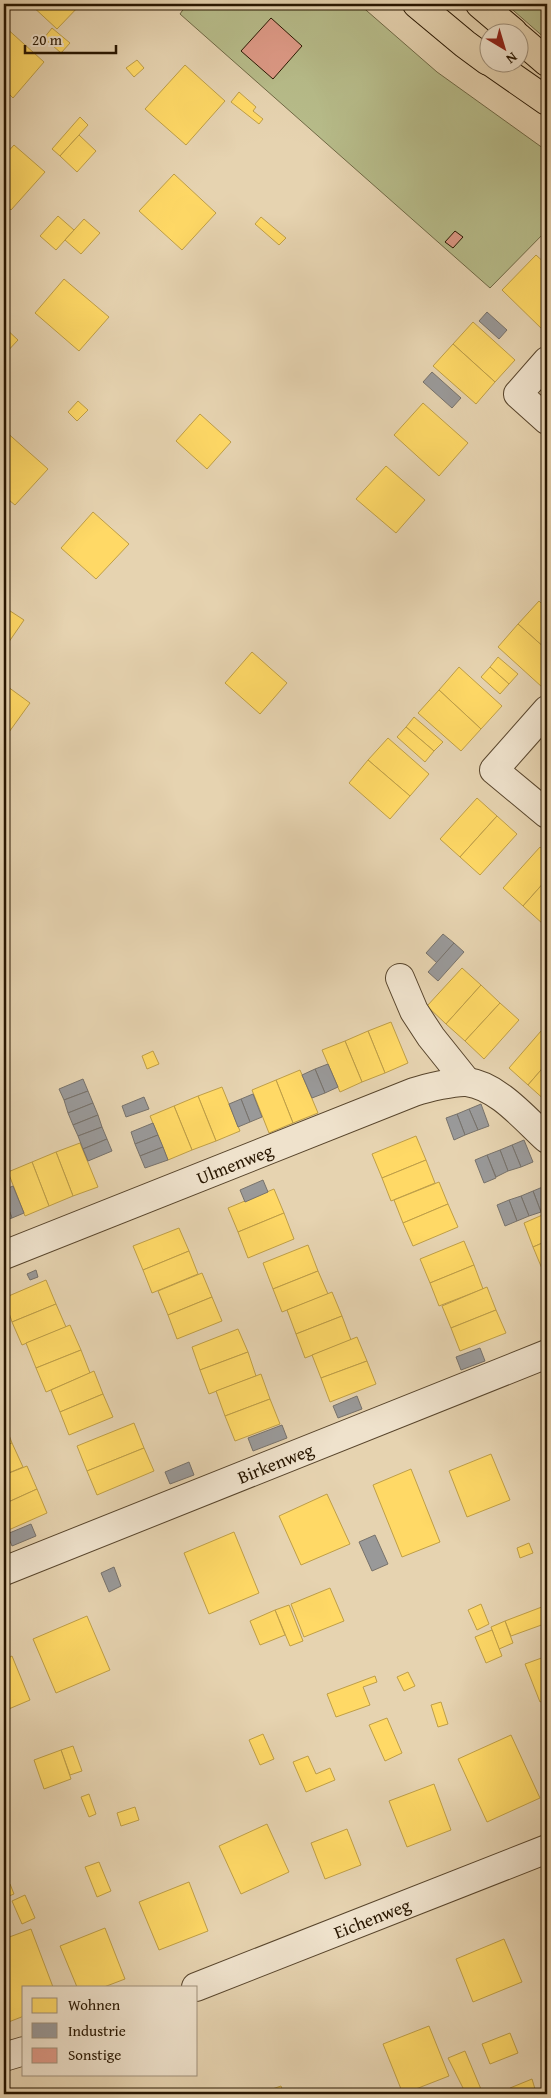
<svg xmlns="http://www.w3.org/2000/svg" width="551" height="2098" viewBox="0 0 551 2098" font-family="'Gentium Book Plus',serif">
<style>
.green{fill:#b7bc8a;stroke:#706945}
.homes{fill:#ffd966;stroke:#be9e47}
.industry{fill:#999;stroke:#77726b}
.building{fill:#de9a87;stroke:#281600}
.lines{fill:none;stroke-linecap:round;stroke-linejoin:round}
.minor-casing{stroke:#58452c;stroke-width:30}
.major-casing{stroke:#281600;stroke-width:30}
.minor{stroke:#efe2cc;stroke-width:28}
.major{stroke:#e6d3b0;stroke-width:28}
.labels{text-anchor:middle;dominant-baseline:central;stroke-width:5;stroke-linejoin:round;paint-order:stroke}
.street-label{font-size:18px;fill:#281600;stroke:#efe2cc}
</style>
<rect width="100%" height="100%" fill="#e6d3b0"/>
<filter id="stains"><feTurbulence type="fractalNoise" baseFrequency=".004" numOctaves="4"/><feColorMatrix values="0 0 0 0 .2 0 0 0 0 .09 0 0 0 0 .02 0 0 0 .5 -.17"/></filter>
<radialGradient id="worn" r=".72"><stop offset=".6" stop-color="#630" stop-opacity="0"/><stop offset="1" stop-color="#630" stop-opacity=".3"/></radialGradient>
<g class="green">
<path d="M187,4H359L437,72L547,151V230L490,288L180,14Z"/>
<path d="M506,4H547V40Z"/>
</g>
<g class="homes">
<path d="M30,4H81L57,29Z"/>
<path d="M4,26L44,62L13,98L4,89Z"/>
<path d="M52,28L70,43L61,53L44,38Z"/>
<path d="M137,60L144,68L134,77L126,68Z"/>
<path d="M185,65L225,101L186,145L145,109Z"/>
<path d="M239,92L256,107L253,111L263,119L259,124L231,102Z"/>
<path d="M80,117L88,125L60,156L52,149Z"/>
<path d="M79,135L96,151L77,172L60,156Z"/>
<path d="M14,145L45,172L11,210L4,203V156Z"/>
<path d="M174,174L216,213L182,250L139,211Z"/>
<path d="M58,216L74,230L56,250L40,236Z"/>
<path d="M261,217L286,238L279,245L255,224Z"/>
<path d="M84,219L100,233L81,254L65,240Z"/>
<path d="M536,255L547,265V329L545,332L502,290Z"/>
<path d="M64,279L109,317L79,351L35,313Z"/>
<path d="M473,322L515,360L495,382L453,344Z"/>
<path d="M4,327L18,340L4,355Z"/>
<path d="M453,344L495,382L476,404L433,366Z"/>
<path d="M78,401L88,410L77,421L68,412Z"/>
<path d="M423,403L468,443L439,476L394,435Z"/>
<path d="M200,414L231,442L207,469L176,441Z"/>
<path d="M4,430L48,469L15,505L4,496Z"/>
<path d="M386,466L425,500L396,533L356,499Z"/>
<path d="M93,512L129,544L96,579L61,548Z"/>
<path d="M539,601L547,609V650L518,624Z"/>
<path d="M4,607L24,620L4,649Z"/>
<path d="M518,624L547,650V681L542,687L498,647Z"/>
<path d="M252,652L287,683L260,714L225,683Z"/>
<path d="M498,657L518,674L509,684L490,667Z"/>
<path d="M459,667L502,706L481,729L439,690Z"/>
<path d="M490,667L509,684L500,694L481,677Z"/>
<path d="M4,684L30,703L4,739Z"/>
<path d="M439,690L481,729L461,751L418,713Z"/>
<path d="M414,717L443,742L434,751L406,727Z"/>
<path d="M406,727L434,751L425,762L397,737Z"/>
<path d="M388,738L429,774L410,796L368,760Z"/>
<path d="M368,760L410,796L390,819L349,783Z"/>
<path d="M477,798L497,816L460,857L440,839Z"/>
<path d="M497,816L517,834L480,875L460,857Z"/>
<path d="M540,847L547,853V879L523,906L503,888Z"/>
<path d="M547,879V920L543,924L523,906Z"/>
<path d="M462,968L481,985L446,1024L427,1006Z"/>
<path d="M481,985L500,1003L465,1041L446,1024Z"/>
<path d="M500,1003L519,1020L484,1059L465,1041Z"/>
<path d="M391,1022L408,1063L385,1073L368,1031Z"/>
<path d="M368,1031L385,1073L362,1082L345,1041Z"/>
<path d="M541,1031L547,1036V1063L528,1085L509,1068Z"/>
<path d="M345,1041L362,1082L340,1092L322,1050Z"/>
<path d="M153,1051L159,1064L147,1069L142,1056Z"/>
<path d="M547,1063V1102L528,1085Z"/>
<path d="M300,1070L318,1113L293,1123L276,1080Z"/>
<path d="M276,1080L293,1123L269,1133L252,1090Z"/>
<path d="M222,1087L240,1131L216,1141L198,1096Z"/>
<path d="M198,1096L216,1141L192,1150L174,1106Z"/>
<path d="M174,1106L192,1150L168,1160L150,1116Z"/>
<path d="M416,1136L426,1160L382,1178L372,1154Z"/>
<path d="M80,1143L98,1187L73,1196L56,1152Z"/>
<path d="M56,1152L73,1196L49,1206L32,1162Z"/>
<path d="M426,1160L435,1183L391,1201L382,1178Z"/>
<path d="M32,1162L49,1206L25,1216L8,1172Z"/>
<path d="M439,1182L448,1204L403,1223L394,1200Z"/>
<path d="M274,1189L284,1213L238,1232L228,1208Z"/>
<path d="M448,1204L458,1227L413,1246L403,1223Z"/>
<path d="M284,1213L294,1239L248,1258L238,1232Z"/>
<path d="M547,1213V1241L533,1247L524,1223Z"/>
<path d="M179,1228L189,1251L143,1270L133,1246Z"/>
<path d="M464,1241L474,1265L430,1283L420,1259Z"/>
<path d="M547,1241V1269L543,1271L533,1247Z"/>
<path d="M308,1245L318,1271L273,1289L263,1263Z"/>
<path d="M189,1251L198,1274L152,1293L143,1270Z"/>
<path d="M474,1265L483,1289L439,1306L430,1283Z"/>
<path d="M318,1271L328,1294L282,1312L273,1289Z"/>
<path d="M202,1273L212,1297L168,1315L158,1291Z"/>
<path d="M46,1280L56,1304L12,1322L4,1298Z"/>
<path d="M487,1287L496,1310L451,1328L442,1306Z"/>
<path d="M332,1292L342,1316L296,1334L287,1310Z"/>
<path d="M212,1297L222,1321L177,1339L168,1315Z"/>
<path d="M56,1304L66,1327L22,1345L12,1322Z"/>
<path d="M496,1310L506,1333L460,1351L451,1328Z"/>
<path d="M342,1316L351,1340L305,1358L296,1334Z"/>
<path d="M70,1325L81,1350L36,1368L26,1343Z"/>
<path d="M238,1329L248,1352L200,1370L192,1347Z"/>
<path d="M357,1337L367,1361L321,1378L312,1355Z"/>
<path d="M81,1350L90,1373L46,1392L36,1368Z"/>
<path d="M248,1352L256,1376L209,1394L200,1370Z"/>
<path d="M367,1361L376,1384L330,1402L321,1378Z"/>
<path d="M94,1371L103,1394L60,1412L51,1390Z"/>
<path d="M261,1374L270,1399L225,1416L216,1391Z"/>
<path d="M103,1394L113,1417L69,1435L60,1412Z"/>
<path d="M270,1399L280,1424L235,1441L225,1416Z"/>
<path d="M4,1422L12,1443L4,1446Z"/>
<path d="M134,1423L144,1448L87,1471L77,1446Z"/>
<path d="M12,1443L23,1467L4,1475V1446Z"/>
<path d="M144,1448L154,1471L97,1495L87,1471Z"/>
<path d="M491,1454L510,1500L467,1517L449,1471Z"/>
<path d="M27,1466L37,1489L4,1504V1475Z"/>
<path d="M411,1469L440,1542L402,1557L373,1485Z"/>
<path d="M37,1489L47,1513L4,1532V1504Z"/>
<path d="M327,1494L350,1544L301,1565L279,1516Z"/>
<path d="M234,1532L259,1593L209,1614L184,1553Z"/>
<path d="M529,1543L533,1553L520,1558L517,1548Z"/>
<path d="M330,1588L344,1621L304,1637L291,1604Z"/>
<path d="M481,1604L489,1624L477,1630L468,1610Z"/>
<path d="M289,1605L303,1641L290,1646L275,1610Z"/>
<path d="M547,1605V1623L511,1636L505,1621Z"/>
<path d="M275,1610L285,1635L260,1645L250,1621Z"/>
<path d="M87,1616L110,1670L56,1693L33,1639Z"/>
<path d="M505,1621L513,1643L499,1649L491,1627Z"/>
<path d="M492,1630L502,1656L486,1663L475,1637Z"/>
<path d="M12,1656L30,1700L4,1711V1660Z"/>
<path d="M547,1656V1699L540,1702L525,1664Z"/>
<path d="M408,1672L415,1686L404,1691L397,1677Z"/>
<path d="M375,1676L377,1682L363,1687L370,1705L336,1717L327,1694Z"/>
<path d="M441,1702L448,1724L438,1727L431,1705Z"/>
<path d="M387,1718L402,1753L385,1761L369,1725Z"/>
<path d="M263,1734L274,1759L260,1765L249,1740Z"/>
<path d="M511,1735L540,1798L487,1822L458,1759Z"/>
<path d="M73,1746L82,1771L70,1775L61,1750Z"/>
<path d="M61,1750L71,1779L44,1789L34,1760Z"/>
<path d="M308,1756L316,1774L330,1768L335,1780L306,1792L293,1762Z"/>
<path d="M434,1784L451,1830L407,1847L389,1801Z"/>
<path d="M89,1794L96,1814L89,1817L81,1797Z"/>
<path d="M135,1807L139,1820L121,1826L117,1813Z"/>
<path d="M267,1824L289,1872L241,1894L219,1846Z"/>
<path d="M347,1829L361,1865L325,1879L311,1843Z"/>
<path d="M99,1862L111,1891L97,1897L85,1867Z"/>
<path d="M189,1882L208,1931L159,1950L139,1902Z"/>
<path d="M10,1884L14,1894L4,1898V1887Z"/>
<path d="M25,1895L35,1918L22,1924L12,1901Z"/>
<path d="M105,1928L125,1979L104,1987H77L60,1946Z"/>
<path d="M31,1929L53,1987H24V2016L6,2023L4,2018V1939Z"/>
<path d="M504,1939L522,1982L473,2002L456,1959Z"/>
<path d="M429,2026L449,2076L403,2094L383,2044Z"/>
<path d="M510,2033L518,2053L490,2064L482,2044Z"/>
<path d="M465,2051L483,2094H466L448,2058Z"/>
<path d="M532,2079L535,2089L523,2094H512L510,2088Z"/>
<path d="M281,2086L284,2094H258Z"/>
</g>
<g class="industry">
<path d="M487,312L507,330L499,339L479,321Z"/>
<path d="M432,372L461,398L452,408L423,382Z"/>
<path d="M443,934L454,943L437,963L426,953Z"/>
<path d="M454,943L464,952L438,981L428,972Z"/>
<path d="M328,1064L338,1087L325,1093L315,1069Z"/>
<path d="M315,1069L325,1093L312,1098L302,1075Z"/>
<path d="M83,1079L88,1091L64,1100L59,1089Z"/>
<path d="M88,1091L93,1103L68,1113L64,1100Z"/>
<path d="M253,1094L262,1117L250,1122L241,1099Z"/>
<path d="M144,1097L149,1109L126,1117L122,1106Z"/>
<path d="M241,1099L250,1122L238,1127L229,1104Z"/>
<path d="M93,1103L98,1115L73,1125L68,1113Z"/>
<path d="M481,1104L489,1126L478,1130L469,1109Z"/>
<path d="M469,1109L478,1130L465,1135L457,1114Z"/>
<path d="M457,1114L465,1135L454,1140L446,1118Z"/>
<path d="M98,1115L102,1127L78,1136L73,1125Z"/>
<path d="M153,1123L158,1135L135,1144L131,1132Z"/>
<path d="M102,1127L107,1139L83,1149L78,1136Z"/>
<path d="M158,1135L163,1147L140,1156L135,1144Z"/>
<path d="M107,1139L112,1151L88,1161L83,1149Z"/>
<path d="M524,1140L533,1162L521,1167L512,1145Z"/>
<path d="M512,1145L521,1167L508,1171L500,1150Z"/>
<path d="M163,1147L168,1160L145,1168L140,1156Z"/>
<path d="M500,1150L508,1171L496,1177L487,1155Z"/>
<path d="M487,1155L496,1178L484,1183L475,1160Z"/>
<path d="M263,1180L268,1192L245,1202L240,1190Z"/>
<path d="M13,1186L24,1213L12,1218L4,1197V1190Z"/>
<path d="M545,1186L547,1192V1209L541,1212L533,1191Z"/>
<path d="M533,1191L541,1212L529,1216L521,1196Z"/>
<path d="M521,1196L529,1216L517,1221L509,1200Z"/>
<path d="M4,1197L12,1218L4,1221Z"/>
<path d="M509,1200L517,1221L505,1226L497,1205Z"/>
<path d="M36,1270L38,1277L30,1280L27,1274Z"/>
<path d="M480,1348L485,1361L461,1370L456,1357Z"/>
<path d="M357,1396L362,1409L338,1418L333,1406Z"/>
<path d="M282,1425L287,1438L253,1451L248,1438Z"/>
<path d="M189,1462L194,1475L170,1484L165,1472Z"/>
<path d="M31,1524L36,1536L12,1546L7,1534Z"/>
<path d="M375,1535L388,1564L372,1571L359,1542Z"/>
<path d="M114,1567L121,1586L109,1592L101,1573Z"/>
</g>
<g class="building">
<path d="M271,18L302,46L273,79L241,51Z"/>
<path d="M455,231L463,237L453,248L445,242Z"/>
</g>
<g class="lines">
<g class="minor-casing">
<g id="minor">
<path d="M547,361L518,394L547,420"/>
<path d="M547,710L494,770L547,814"/>
<path d="M400,978L414,1011L431,1037L467,1082"/>
<path id="s1" d="M4,1255L414,1092C426,1088 455,1081 467,1082C498,1086 525,1119 547,1139"/>
<path id="s2" d="M4,1571L547,1354"/>
<path id="s3" d="M196,1987L547,1849"/>
<path d="M4,2057L24,2051"/>
</g>
</g>
<g class="major-casing">
<g id="major">
<path d="M417,4L465,44L488,61"/>
<path d="M480,4L513,32"/>
<path d="M518,37L547,62"/>
<path d="M491,62L547,101"/>
</g>
</g>
<use href="#minor" class="minor"/>
<use href="#major" class="major"/>
</g>
<g class="labels">
<g class="street-label">
<text stroke="none"><textPath href="#s1" startOffset="248">Ulmenweg</textPath></text>
<text stroke="none"><textPath href="#s2" startOffset="292">Birkenweg</textPath></text>
<text stroke="none"><textPath href="#s3" startOffset="189">Eichenweg</textPath></text>
</g>
</g>
<rect width="551" height="2098" fill="none" stroke="#e6d3b0" stroke-width="20"/>
<rect x="5" y="5" width="541" height="2088" fill="none" stroke="#281600" stroke-width="2.5"/>
<rect x="10" y="10" width="531" height="2078" fill="none" stroke="#281600"/>
<rect x="22" y="1986" width="175" height="90" fill="#efe2cc" stroke="#9f907a"/>
<rect x="32" y="1998" width="25" height="15" fill="#ffd966" stroke="#9f907a"/>
<text x="68" y="2010" font-size="15" fill="#281600">Wohnen</text>
<rect x="32" y="2023" width="25" height="15" fill="#999999" stroke="#9f907a"/>
<text x="68" y="2036" font-size="15" fill="#281600">Industrie</text>
<rect x="32" y="2048" width="25" height="15" fill="#de9a87" stroke="#9f907a"/>
<text x="68" y="2060" font-size="15" fill="#281600">Sonstige</text>
<g transform="translate(504 48) rotate(142)"><circle r="24" fill="#efe2cc" stroke="#9f907a"/>
<path d="M0-4L9 19L0 12L-9 19Z" fill="#8f2418"/>
<text y="-8" font-size="14" font-weight="bold" text-anchor="middle" fill="#281600">N</text>
</g>
<path d="M25 45v8h91v-8" fill="none" stroke="#281600" stroke-width="2.5"/>
<text x="32" y="45" font-size="15" fill="#281600" stroke="#efe2cc" stroke-width="4" paint-order="stroke">20 m</text>
<rect width="100%" height="100%" filter="url(#stains)"/>
<rect width="100%" height="100%" fill="url(#worn)"/>
</svg>
